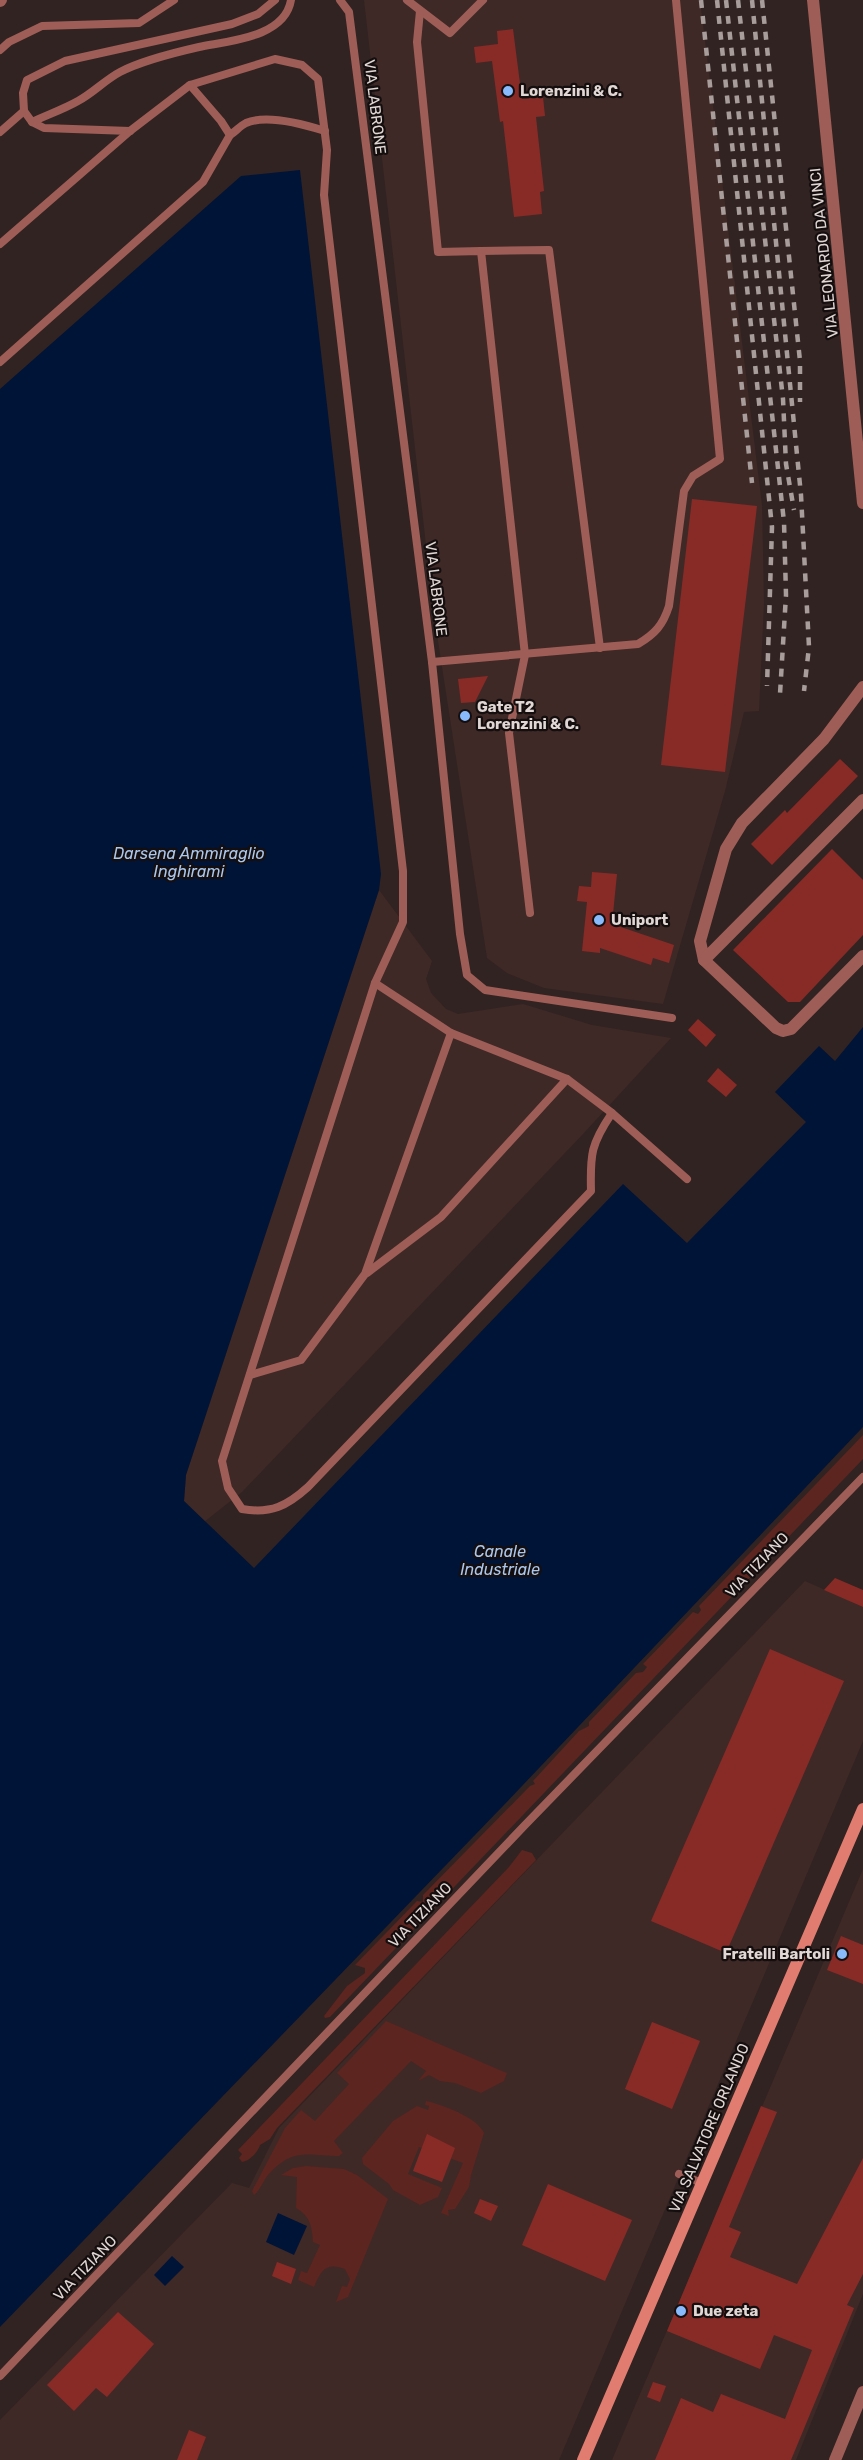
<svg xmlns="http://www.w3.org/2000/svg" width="863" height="2460" viewBox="0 0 863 2460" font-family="Rubik,sans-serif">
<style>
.built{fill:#3e2926}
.green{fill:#5c2520}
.water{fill:#001437}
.building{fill:#882b26}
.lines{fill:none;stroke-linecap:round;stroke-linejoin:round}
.service{stroke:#9e5e57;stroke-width:8}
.minor{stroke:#9e5e57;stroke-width:12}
.secondary{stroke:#e17c71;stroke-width:12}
.rail{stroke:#a89d9b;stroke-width:4.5;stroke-dasharray:8 8;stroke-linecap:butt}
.poi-dot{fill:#89bafc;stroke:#150e0e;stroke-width:2}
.labels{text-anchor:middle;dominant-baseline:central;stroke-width:4.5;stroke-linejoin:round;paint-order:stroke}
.poi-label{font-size:15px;font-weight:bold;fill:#e1d8d6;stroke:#150e0e;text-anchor:start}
.street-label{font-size:15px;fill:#e1d8d6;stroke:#150e0e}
.water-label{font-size:16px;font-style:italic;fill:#aac7ee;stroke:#150e0e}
</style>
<rect width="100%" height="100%" fill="#312321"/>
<g class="built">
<path d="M364,0H700L762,505L764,602L759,711L744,712L725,791L663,1004L544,988L507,973L487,958L434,615Z"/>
<path d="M379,890L432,961L426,979L431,993L446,1009L458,1014L523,1004L592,1025L671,1038L583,1134L242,1492L204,1522L184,1501L186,1475Z"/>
<path d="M805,1581L863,1607V1741L559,2460H0V2420L232,2183L249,2188L279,2128Z"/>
<path d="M863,1869V2294L796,2460H612Z"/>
</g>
<g class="green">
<path d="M863,1435V1459L330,2017L325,2018L324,2016L347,1986L365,1973V1968L355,1965L417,1901L423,1902V1895L530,1786L535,1784L533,1781L579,1731L589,1726V1722L636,1673L643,1672L647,1667L643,1664L693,1612L698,1614L701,1610L699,1606Z"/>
<path d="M522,1850L532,1853L536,1860L277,2128L270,2139L260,2145C258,2152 250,2161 242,2162L239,2158L242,2154L238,2150L509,1867Z"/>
<path d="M386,2021L502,2071L507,2073L504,2081L481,2093L455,2083L440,2081L429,2075L418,2081L426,2071L411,2061L334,2141L343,2153L339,2156C306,2155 292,2148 268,2175C263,2181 261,2189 254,2195L252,2191L285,2128L301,2110L315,2121L349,2084L337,2073Z"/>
<path d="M426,2101C443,2105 477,2117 484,2133L471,2175L469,2187L455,2209L448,2210L449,2216L441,2213L463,2163L419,2147L408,2174L442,2188L438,2197L420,2205L393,2190L389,2184L363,2164L362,2158L393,2121L417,2106L428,2110L429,2106L425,2105Z"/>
<path d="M306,2166L344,2169L357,2175L388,2199L348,2297L336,2302L342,2286L347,2287L350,2279L345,2269C326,2262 321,2270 314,2287L298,2280L301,2271L307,2273L320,2245L313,2242C312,2226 310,2216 296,2208L297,2177L281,2175L293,2168Z"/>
</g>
<g class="water">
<path d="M300,170L381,874L379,890L186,1475L184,1501L254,1568L623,1184L687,1243L806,1122L775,1092L819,1046L835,1061L863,1027V1427L503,1806L0,2327V389L241,176Z"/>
<path d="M278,2213L307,2226L294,2255L266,2242Z"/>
<path d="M172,2256L184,2267L165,2286L154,2275Z"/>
</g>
<g class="building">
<path d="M513,29L522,99L543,97L545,116L536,117L544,191L540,192L542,214L514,217L503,121L500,122L492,61L476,63L474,47L498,44L497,31Z"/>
<path d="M692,499L757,506L725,772L661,765Z"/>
<path d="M488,676L475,702L461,703L458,679Z"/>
<path d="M840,759L858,776L772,865L751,844L785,810L787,813Z"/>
<path d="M832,849L863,880V935L800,1002H788L733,950Z"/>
<path d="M592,872L617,874L612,924L674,945L669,963L653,958L651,965L600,948V953L582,951L587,902L577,901L579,886L591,887Z"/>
<path d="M698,1019L716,1035L706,1047L688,1030Z"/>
<path d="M718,1068L737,1085L726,1097L707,1081Z"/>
<path d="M835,1578L863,1590V1607L824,1590Z"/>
<path d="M770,1649L844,1681L726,1953L651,1921Z"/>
<path d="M841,1936L863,1945V1984L827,1970Z"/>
<path d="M652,2022L700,2041L672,2109L625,2089Z"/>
<path d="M761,2106L777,2112L729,2227L741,2232L730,2257L797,2284L863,2158V2274L847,2305L854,2308L791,2460H655L681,2398L713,2412L721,2394L785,2419L812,2350L774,2335L760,2369L667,2331Z"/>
<path d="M427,2134L455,2148L442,2182L413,2171Z"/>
<path d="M548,2184L632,2220L605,2281L522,2245Z"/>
<path d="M480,2199L498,2206L491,2221L474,2213Z"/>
<path d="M277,2262L296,2269L291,2284L272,2276Z"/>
<path d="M118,2312L154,2344L107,2397L96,2388L74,2411L47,2385Z"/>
<path d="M653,2382L666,2386L660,2402L647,2397Z"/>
<path d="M189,2430L206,2437L197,2460H177Z"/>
</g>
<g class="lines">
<g class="service">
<path d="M340,0L349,12L432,662L460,934L467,975L485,990L672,1018"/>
<path d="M407,0L450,33L483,0"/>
<path d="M420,11L417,42L438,252L481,251L525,655L509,733L530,913"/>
<path d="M0,50L9,42L42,26L139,23L174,0"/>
<path d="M190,85L275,59L302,65L318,79L327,150L324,195L403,871V922L375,983L222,1461L228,1488L242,1509C271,1514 287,1506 308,1487L591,1191C590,1154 591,1144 612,1113"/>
<path d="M24,111L32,122L44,128L130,131"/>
<path d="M32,122C47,115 64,109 78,101C93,93 105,80 120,72C139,62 177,52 199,47C227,41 285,38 291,0"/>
<path d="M0,132L24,111L23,93L27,80L65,61L232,24L258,14L275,0"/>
<path d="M230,135C235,132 240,126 246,123C267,114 303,124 325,131"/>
<path d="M0,244L130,131L190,85L221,121L230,135L203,182L0,362"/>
<path d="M481,251L549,250L600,648"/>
<path d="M432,662L638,644C655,634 663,625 669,606L684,491L693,476L720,459L676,0"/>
<path d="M375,983L451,1033L567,1079L612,1113L687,1179"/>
<path d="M367,1273L441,1217L567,1079"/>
<path d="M250,1375L301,1360L365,1274L451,1033"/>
<path d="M679,2174L702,2183"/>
<path d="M0,2376L525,1825L863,1477"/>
</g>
<g class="minor">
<path d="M813,0L863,503"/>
<path d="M0,1L1,0"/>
<path d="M863,687L824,739L742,823L726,849L700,941L704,960L776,1028L783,1031L791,1029L863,956"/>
<path d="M704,960L863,800"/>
<path d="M835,2460L863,2392"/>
</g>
<path class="secondary" d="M583,2460L863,1809"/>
<g class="rail">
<path d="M701,0L752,483"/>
<path d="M717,0L772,527L767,686"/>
<path d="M726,0L784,522L786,595L780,694"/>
<path d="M738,0L783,399L786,464L794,510"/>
<path d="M752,0L801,495L809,647L804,691"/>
<path d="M762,0L800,361V402"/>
</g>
</g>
<g class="poi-dot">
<circle cx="508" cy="91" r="6"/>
<circle cx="465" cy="716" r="6"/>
<circle cx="599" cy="920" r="6"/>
<circle cx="842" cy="1954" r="6"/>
<circle cx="681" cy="2311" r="6"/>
</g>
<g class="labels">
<g class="poi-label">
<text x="520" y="91">Lorenzini &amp; C.</text>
<text x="477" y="707">Gate T2<tspan x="477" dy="17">Lorenzini &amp; C.</tspan></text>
<text x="611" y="920">Uniport</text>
<text x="830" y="1954" text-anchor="end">Fratelli Bartoli</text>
<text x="693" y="2311">Due zeta</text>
</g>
<g class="street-label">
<text transform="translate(375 107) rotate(83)">VIA LABRONE</text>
<text transform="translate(824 253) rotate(-96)">VIA LEONARDO DA VINCI</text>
<text transform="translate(436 589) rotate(83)">VIA LABRONE</text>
<text transform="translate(757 1565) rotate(-46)">VIA TIZIANO</text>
<text transform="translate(420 1915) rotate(-46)">VIA TIZIANO</text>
<text transform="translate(709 2128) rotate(-67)">VIA SALVATORE ORLANDO</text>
<text transform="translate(85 2268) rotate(-46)">VIA TIZIANO</text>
</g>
<g class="water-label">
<text x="189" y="853">Darsena Ammiraglio<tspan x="189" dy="18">Inghirami</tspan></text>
<text x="500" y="1551">Canale<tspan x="500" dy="18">Industriale</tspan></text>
</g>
</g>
</svg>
